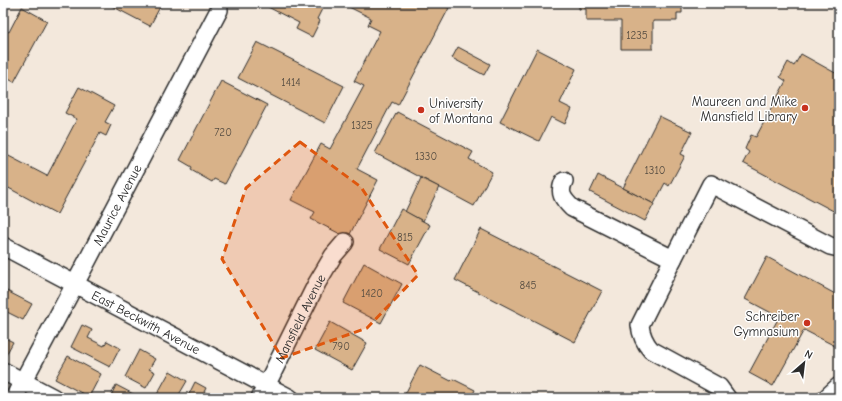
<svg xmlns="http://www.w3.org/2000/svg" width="842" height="401" viewBox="0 0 842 401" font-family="'Comic Neue',sans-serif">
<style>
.building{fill:#d8b289;stroke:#2b2b2b}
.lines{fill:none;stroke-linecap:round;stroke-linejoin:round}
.minor-casing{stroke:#2b2b2b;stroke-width:20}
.minor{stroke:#fff;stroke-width:17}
.marked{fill:#df570e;fill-opacity:0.2;stroke:#df570e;stroke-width:3;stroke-dasharray:8 5;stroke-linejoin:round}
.poi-dot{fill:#c8321e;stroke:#fff;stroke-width:1.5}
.labels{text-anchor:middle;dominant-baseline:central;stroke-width:3;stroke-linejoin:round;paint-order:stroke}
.number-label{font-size:11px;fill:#564d42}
.poi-label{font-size:13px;fill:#2b2b2b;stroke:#fff;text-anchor:end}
.street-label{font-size:13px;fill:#2b2b2b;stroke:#fff}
</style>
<rect width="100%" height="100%" fill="#f3e8dc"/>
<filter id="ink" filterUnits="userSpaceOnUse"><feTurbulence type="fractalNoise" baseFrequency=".025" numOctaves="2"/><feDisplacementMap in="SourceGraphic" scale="8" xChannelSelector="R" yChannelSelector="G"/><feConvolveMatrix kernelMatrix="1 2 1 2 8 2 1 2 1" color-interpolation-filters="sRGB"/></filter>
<g filter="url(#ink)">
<g class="building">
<path d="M106,3H162L150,26Z"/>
<path d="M269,3H325L317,19L320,21L312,37L296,29L299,23L268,7Z"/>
<path d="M346,3H439L449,8L398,105L392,102L357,169L378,180L348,238L311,219L315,212L291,200L321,144L330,149L364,86L354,81L380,31L368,25L371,18L345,5Z"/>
<path d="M579,3H682V13H677V21H653V49H621V21H586V9H579Z"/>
<path d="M22,7L47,21L14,82L3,76V29L9,32Z"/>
<path d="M257,42L344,86L325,123L238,78Z"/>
<path d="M458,47L490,64L484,75L452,58Z"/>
<path d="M537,49L576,69L560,103L572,109L568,117L565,124L551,117L539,141L500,122Z"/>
<path d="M801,54L839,75V214L743,163L749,152L745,149L751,135L756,137L786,81L780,77L788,62L794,66Z"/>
<path d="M221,81L267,105L225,184L214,179L212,182L191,170L192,167L180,160Z"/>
<path d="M79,87L114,106L105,122L111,125L106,136L100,133L57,214L3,185V153L47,176L77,119L65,113Z"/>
<path d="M397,112L473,152L469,159L492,172L474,206L375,153Z"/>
<path d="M659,116L692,132L681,154L685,156L669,186L665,183L654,204L623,188Z"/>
<path d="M598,175L654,204L645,221L590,192Z"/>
<path d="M421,178L439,187L423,221L405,212Z"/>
<path d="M401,209L430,225L409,264L380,249Z"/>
<path d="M481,229L602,291L575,342L455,280Z"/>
<path d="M767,257L839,296V344L837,347L804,330L773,386L749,373L779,317L745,299Z"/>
<path d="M364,263L402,284L381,323L343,303Z"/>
<path d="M3,289L32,304L23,320L3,310Z"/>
<path d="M330,322L367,343L352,370L315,350Z"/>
<path d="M82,325L92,330L88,338L104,346L107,341L120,348L110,367L71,347Z"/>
<path d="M3,337L13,342L6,355L3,354Z"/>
<path d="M139,350L155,359L149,369L155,372L146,388L125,377Z"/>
<path d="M68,356L101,374L89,397L55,379Z"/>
<path d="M420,365L451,381L453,379L475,390L471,398H403Z"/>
<path d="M170,371L187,381L177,398H155Z"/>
<path d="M195,382L206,388L204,392L211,395L209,398H187Z"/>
<path d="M116,385L139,397L138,398H110Z"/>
</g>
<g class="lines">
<g class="minor-casing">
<g id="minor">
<path d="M564,181C558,193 563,199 572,208L673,259L640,325C641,335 644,342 651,350L719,387L727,398"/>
<path id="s1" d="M3,246L290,398"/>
<path d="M673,259L711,184L830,246L839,248"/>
<path d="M3,371L54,398"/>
<path id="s2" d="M14,398L83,269L219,10"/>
<path id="s3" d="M260,398L317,283L333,256L345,242"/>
<path d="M826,398L839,386"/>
</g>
</g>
<use href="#minor" class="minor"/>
</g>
</g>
<path class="marked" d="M300,142L361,187L418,275L367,328L282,358L222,259L246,188Z"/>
<g class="poi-dot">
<circle cx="805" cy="108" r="4"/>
<circle cx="421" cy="110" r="4"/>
<circle cx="807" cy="323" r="4"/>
</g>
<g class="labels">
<g class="number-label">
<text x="637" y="35">1235</text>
<text x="291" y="82">1414</text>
<text x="362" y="125">1325</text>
<text x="223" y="132">720</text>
<text x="426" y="156">1330</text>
<text x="655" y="170">1310</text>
<text x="405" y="237">815</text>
<text x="528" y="285">845</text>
<text x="372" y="293">1420</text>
<text x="341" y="346">790</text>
</g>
<g class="poi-label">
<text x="797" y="101">Maureen and Mike<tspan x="797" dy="15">Mansfield Library</tspan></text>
<text x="429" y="103" text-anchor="start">University<tspan x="429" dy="15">of Montana</tspan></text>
<text x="799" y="316">Schreiber<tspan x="799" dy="15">Gymnasium</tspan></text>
</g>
<g class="street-label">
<text stroke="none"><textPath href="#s2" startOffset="219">Maurice Avenue</textPath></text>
<text stroke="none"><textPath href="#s3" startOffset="89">Mansfield Avenue</textPath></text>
<text stroke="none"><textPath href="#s1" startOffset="162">East Beckwith Avenue</textPath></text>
</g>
</g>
<rect width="842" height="401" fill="none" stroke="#fff" stroke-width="16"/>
<rect x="8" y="8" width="826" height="385" fill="none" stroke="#2b2b2b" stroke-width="1.5" filter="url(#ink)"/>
<g transform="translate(804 363) rotate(28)" stroke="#ffffff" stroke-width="3" paint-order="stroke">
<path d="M0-3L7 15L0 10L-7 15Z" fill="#2b2b2b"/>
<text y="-6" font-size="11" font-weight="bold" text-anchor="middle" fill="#2b2b2b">N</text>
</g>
</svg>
